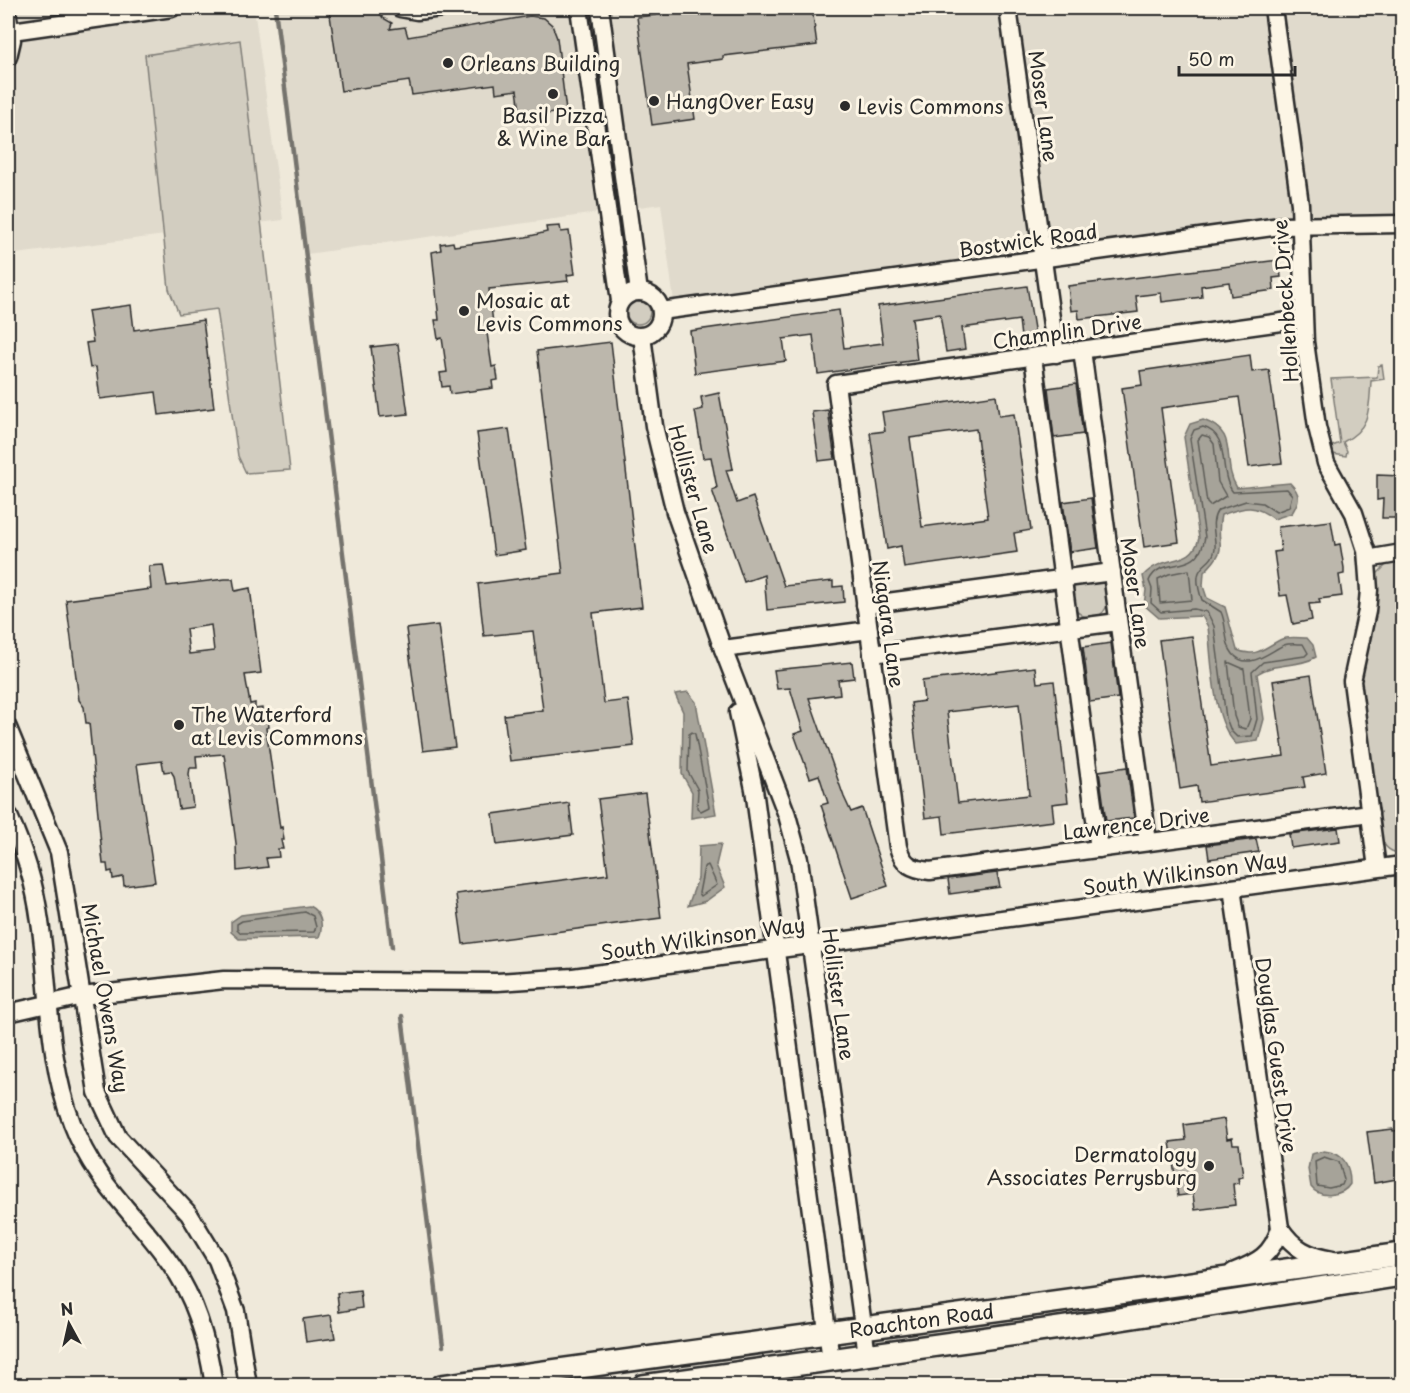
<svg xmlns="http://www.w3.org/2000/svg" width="1410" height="1393" viewBox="0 0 1410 1393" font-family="'Playpen Sans',sans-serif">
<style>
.built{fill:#e0dacc}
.green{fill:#d2cdc0;stroke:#7e7c76;stroke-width:1.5}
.water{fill:#a6a399;stroke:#75736d;stroke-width:1.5}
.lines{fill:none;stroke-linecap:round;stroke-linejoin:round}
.shore{stroke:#5c5b57;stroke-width:1.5}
.stream{stroke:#75736d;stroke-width:4.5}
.building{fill:#bcb7ac;stroke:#2b2b2b;stroke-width:1.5;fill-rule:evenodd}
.minor-casing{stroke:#2b2b2b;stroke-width:21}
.tertiary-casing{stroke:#2b2b2b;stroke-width:26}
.minor{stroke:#fcf5e5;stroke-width:16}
.tertiary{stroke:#fcf5e5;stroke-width:21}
.poi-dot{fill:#2b2b2b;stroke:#fcf5e5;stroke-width:2}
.labels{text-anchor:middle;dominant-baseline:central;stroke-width:6;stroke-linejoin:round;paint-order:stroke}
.poi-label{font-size:20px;fill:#2b2b2b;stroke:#fcf5e5;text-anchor:start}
.street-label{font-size:20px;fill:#2b2b2b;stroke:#fcf5e5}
</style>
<rect width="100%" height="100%" fill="#efe9da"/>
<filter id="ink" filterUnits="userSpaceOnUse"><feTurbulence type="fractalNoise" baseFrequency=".0167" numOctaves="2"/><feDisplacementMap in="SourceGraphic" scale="12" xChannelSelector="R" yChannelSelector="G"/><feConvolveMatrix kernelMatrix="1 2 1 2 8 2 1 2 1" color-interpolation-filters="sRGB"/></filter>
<g filter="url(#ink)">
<g class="built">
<path d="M8,8H254L283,220L8,255Z"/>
<path d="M275,8H1402V224L1316,225L675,309L661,204L307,254Z"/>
</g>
<g class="green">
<path d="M240,40L290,470L246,473L238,456L217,309L179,314L169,289L145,55Z"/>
<circle cx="638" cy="312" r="12"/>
<path d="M1382,365L1384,379L1371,381C1369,409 1371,428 1343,442L1347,451L1346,456L1332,454L1330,447L1340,443L1331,379L1377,377L1378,366Z"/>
<path d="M1402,561V853C1392,853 1385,849 1382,839L1360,677L1373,622L1376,575L1387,564Z"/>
<path d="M1101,581C1113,592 1110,611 1095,618C1076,619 1063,600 1075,583Z"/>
</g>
<g class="water">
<path d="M1203,420C1241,433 1220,461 1237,488L1290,483C1301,494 1300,500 1292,513L1274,519C1253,503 1245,507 1221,515C1214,547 1232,545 1204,572L1203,586L1207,598L1225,607L1237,650C1257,659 1266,646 1282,639C1289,636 1300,638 1307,638L1313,645L1316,657C1298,668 1274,662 1257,674L1264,719L1258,741L1236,744C1212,721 1212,660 1208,627L1202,616L1159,618L1144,605L1146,590L1143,576C1163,553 1192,568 1199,538L1184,437L1190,424Z"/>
<path d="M688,692L696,702L716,814L691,818L692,792L682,774L683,712L675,694Z"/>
<path d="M721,844L716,865L725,887L706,901L688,906L698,878L699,846Z"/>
<path d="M309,906C321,912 324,925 319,937L239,939L231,932V922L241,915Z"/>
<path d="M1324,1151C1344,1153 1350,1165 1350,1184C1343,1196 1320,1199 1311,1187L1308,1169L1311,1154Z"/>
</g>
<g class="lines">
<g class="shore">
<path d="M1203,427C1232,435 1217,472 1233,492L1287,489L1292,495L1289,507L1276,512L1262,503L1246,501L1218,510C1209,523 1216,534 1215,548C1213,570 1188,559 1202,600L1221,612C1227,624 1224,643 1233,654C1248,672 1270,651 1284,645C1289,643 1297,644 1303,644L1308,653L1305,656L1263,662L1252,672L1257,719L1252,736L1237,737L1231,731L1226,718L1214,626L1207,612L1194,609L1161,612L1151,603L1152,589L1149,581C1161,553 1198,579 1205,537L1190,439L1194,430Z"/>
<path d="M1202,435L1209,437L1214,444L1218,482L1226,496L1210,506L1207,503L1198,440Z"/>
<path d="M1189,570L1192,600L1160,603L1158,579L1169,574Z"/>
<path d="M1228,662L1244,669L1250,719L1246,729L1238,727L1234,716Z"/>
<path d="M692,732L695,734L709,807L701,811L697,808L698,790L688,772L689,734Z"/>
<path d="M708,865L717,885L701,896L699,893L704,867Z"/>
<path d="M305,912L313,916L316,927L314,932L241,933L237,929V924L242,921Z"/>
<path d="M1324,1157L1339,1162L1344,1180L1342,1185L1329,1188L1317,1186L1315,1161Z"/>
</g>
<g class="stream">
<path d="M275,8L392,947"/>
<path d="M402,1016L443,1346"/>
</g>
</g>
<g class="building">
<path d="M329,8H376L383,18L392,23L390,29L405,27L408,37L530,16L544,18L552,25L557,38L566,111L521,118L517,90L496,93L495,84L412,95L409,81L341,91Z"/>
<path d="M654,8H812L817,45L723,56V59L687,64L695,119L652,125L637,17L655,15Z"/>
<path d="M560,226L561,232L569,231L575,274L567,275L568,281L489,289L494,332L487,333L492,367L496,366L498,380L492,381L493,388L450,394L449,386L442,387L440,373L447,372L442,338L438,339L435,320H439L432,252L441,250L440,244L453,242L454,246L526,237L547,232L546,227Z"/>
<path d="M1279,260L1281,277L1273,278L1274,290L1231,296L1229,282L1201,286L1202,297L1162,302L1161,293L1136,296L1138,312L1079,319L1078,310L1071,311L1068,286Z"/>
<path d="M1027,286L1035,335L1021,337L1019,320L962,328L965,349L946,352L940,314L912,318L917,360L818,374L813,335L783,339L786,361L695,373L690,331L839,310L844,348L883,343L878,306Z"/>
<path d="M131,305L134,330L203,320L214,408L159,415L156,392L100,399L96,367L90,368L86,343L93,342L88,311Z"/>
<path d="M611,342L642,607L593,613L604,703L628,700L634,746L510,761L504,715L543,710L533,631L484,636L478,584L563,573L537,351Z"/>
<path d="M398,344L408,414L380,417L371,347Z"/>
<path d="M1250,355L1252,372L1269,370L1282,463L1249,467L1239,397L1161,408L1179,542L1144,547L1122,388L1142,385L1140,371Z"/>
<path d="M1076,384L1083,434L1054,438L1048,388Z"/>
<path d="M719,393L733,469L726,470L737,503L753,497L784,586L833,581V587L843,586L844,602L767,610L764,575L744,582L712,490L717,488L711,457L703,458L695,411L703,409L701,397Z"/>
<path d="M996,395L999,416L1014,414L1031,530L1014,533L1017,552L904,568L901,546L887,549L870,433L885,431L882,412ZM976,429L988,518L922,527L910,438Z"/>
<path d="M828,410L835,459L819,461L812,412Z"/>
<path d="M509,429L526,550L494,555L477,433Z"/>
<path d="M1377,475L1402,476V518H1382L1383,499L1377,500Z"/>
<path d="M1091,498L1098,548L1070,552L1063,502Z"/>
<path d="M1331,521L1335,545L1340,544L1344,568V574L1339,575L1342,596L1319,599L1320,603L1309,604L1312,620L1293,624L1287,595L1280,596L1274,552L1281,551L1278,527Z"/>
<path d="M163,565L167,586L225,579H233L235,591L250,588L261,673L245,675L250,704L255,703V709L262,708L263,716L267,715L269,727L266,728L280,828L282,827L284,840H281L283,849H278L279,857L266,858L268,867L237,871L236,843L224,754L196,756L197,768H190L189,774L193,807L179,809L174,776L171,771L164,772L162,761L137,764L155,882L124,886L123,877L113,879L112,871L108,872L107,864H103L89,723H86L84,707L79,700L66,600L151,589L149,566ZM211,625L214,651L189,654L186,629Z"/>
<path d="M438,625L455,747L423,751L406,629Z"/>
<path d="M1192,636L1211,766L1284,756L1273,681L1311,675L1326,773L1303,777L1305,787L1199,802L1197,786L1180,789L1159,640Z"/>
<path d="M1111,643L1118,698L1090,702L1083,647Z"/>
<path d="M852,662L854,678L838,680L840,694L809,698L844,797L851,812L862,808L888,886L852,898L821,805L828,803L819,775L810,778L794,734L803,731L790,688L777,689L774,670Z"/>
<path d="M1035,667L1037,683L1054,681L1068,802L1052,804L1054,821L944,834L942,816L925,818L911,703L924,701L922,681ZM1019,704L1029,795L958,803L947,712Z"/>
<path d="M1127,767L1134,818L1106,821L1099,771Z"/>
<path d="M645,793L661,918L463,944L456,894L608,874L598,799Z"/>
<path d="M569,803L573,835L497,845L493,814Z"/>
<path d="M1338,828L1340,841L1291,848L1289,834Z"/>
<path d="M1256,839L1259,852L1209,859L1207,845Z"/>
<path d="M997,873L1000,887L950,894L948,879Z"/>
<path d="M1224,1119L1227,1139L1232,1138L1233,1144H1239L1243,1177L1238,1178L1239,1183L1233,1184L1235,1205L1195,1210L1193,1194L1178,1196L1170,1142L1186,1140L1184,1125Z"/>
<path d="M1393,1129V1131L1402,1130V1178L1374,1183L1367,1132Z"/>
<path d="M360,1290L362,1308L339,1312L337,1293Z"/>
<path d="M331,1315L335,1338L306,1342L303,1319Z"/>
</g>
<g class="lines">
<g class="minor-casing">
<g id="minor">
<path d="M400,8L417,11L442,8"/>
<path d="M579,8L620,301"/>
<path d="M600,8L639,292"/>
<path d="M1008,8L1056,354"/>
<path d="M1273,8L1300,204L1305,342L1317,427L1326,463L1354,513L1366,550L1369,590L1367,611L1352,681L1377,868"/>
<path d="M8,17L12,40L8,57"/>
<path d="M12,31L172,8"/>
<circle cx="639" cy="314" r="22"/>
<path d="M661,311L1280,226L1402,224"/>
<path d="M1303,319L836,384L898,847C903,865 912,869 930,871L1370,813"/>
<path d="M642,336L654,426L675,512L723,649L787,815L799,859L867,1355"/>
<path d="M1082,350L1148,842"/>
<path d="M1033,357L1099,849"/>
<path d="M1367,559L1402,553"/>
<path d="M865,605L1112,572"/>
<path d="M723,649L869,630"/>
<path d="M872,654L1118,622"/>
<path d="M738,712L754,789L831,1360"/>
<path d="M8,728L59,852L97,1092L118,1137L189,1214L217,1260L236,1311L248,1386"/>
<path d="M8,814C24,849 35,883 40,922C50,988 47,1059 72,1123C96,1186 134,1211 170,1263C196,1298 208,1343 214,1386"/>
<path d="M1232,888L1280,1228C1272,1255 1258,1262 1233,1272"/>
<path d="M8,1013L82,996L224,980L497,982L573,977L1402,865"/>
<path d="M1280,1228C1294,1249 1308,1256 1333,1260"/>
</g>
</g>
<g class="tertiary-casing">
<g id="tertiary">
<path id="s1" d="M442,1386L1402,1254"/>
<path d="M643,1386L1081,1325L1402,1275"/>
</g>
</g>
<use href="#minor" class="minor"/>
<use href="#tertiary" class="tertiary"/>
</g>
</g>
<g class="poi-dot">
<circle cx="448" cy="63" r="6"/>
<circle cx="553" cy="94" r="6"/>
<circle cx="654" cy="101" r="6"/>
<circle cx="845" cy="106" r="6"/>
<circle cx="464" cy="311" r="6"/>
<circle cx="179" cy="725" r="6"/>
<circle cx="1209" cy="1166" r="6"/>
</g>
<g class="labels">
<g class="poi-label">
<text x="460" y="63">Orleans Building</text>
<text x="666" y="101">HangOver Easy</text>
<text x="857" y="106">Levis Commons</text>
<text x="553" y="115" text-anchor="middle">Basil Pizza<tspan x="553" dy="23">&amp; Wine Bar</tspan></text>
<text x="476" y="300">Mosaic at<tspan x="476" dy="23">Levis Commons</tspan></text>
<text x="191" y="714">The Waterford<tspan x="191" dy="23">at Levis Commons</tspan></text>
<text x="1197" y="1154" text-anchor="end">Dermatology<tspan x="1197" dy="23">Associates Perrysburg</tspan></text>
</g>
<g class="street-label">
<text transform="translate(1044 106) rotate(82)">Moser Lane</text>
<text transform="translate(1028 240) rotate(-8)">Bostwick Road</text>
<text transform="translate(1285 301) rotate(-94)">Hollenbeck Drive</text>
<text transform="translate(1067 331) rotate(-8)">Champlin Drive</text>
<text transform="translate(694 489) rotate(74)">Hollister Lane</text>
<text transform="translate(1136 593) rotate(82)">Moser Lane</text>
<text transform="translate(889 624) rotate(82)">Niagara Lane</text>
<text transform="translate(1136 823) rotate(-7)">Lawrence Drive</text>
<text transform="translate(1185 873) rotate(-8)">South Wilkinson Way</text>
<text transform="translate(703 938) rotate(-8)">South Wilkinson Way</text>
<text transform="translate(839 994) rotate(82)">Hollister Lane</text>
<text transform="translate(106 998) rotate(80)">Michael Owens Way</text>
<text transform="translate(1277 1055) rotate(82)">Douglas Guest Drive</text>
<text stroke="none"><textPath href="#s1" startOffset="484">Roachton Road</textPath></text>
</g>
</g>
<rect width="1410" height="1393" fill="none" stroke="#fcf5e5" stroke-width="30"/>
<rect x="15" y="15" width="1380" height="1363" fill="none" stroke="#2b2b2b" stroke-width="2" filter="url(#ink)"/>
<g transform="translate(69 1324) rotate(352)" stroke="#fcf5e5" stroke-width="4.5" paint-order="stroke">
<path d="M0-4.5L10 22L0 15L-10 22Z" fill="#2b2b2b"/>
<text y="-9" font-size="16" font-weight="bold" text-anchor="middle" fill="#2b2b2b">N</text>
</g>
<path d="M1179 66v9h116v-9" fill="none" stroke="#2b2b2b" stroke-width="3"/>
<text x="1188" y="66" font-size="18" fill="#2b2b2b" stroke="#fcf5e5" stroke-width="4.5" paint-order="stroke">50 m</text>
</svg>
